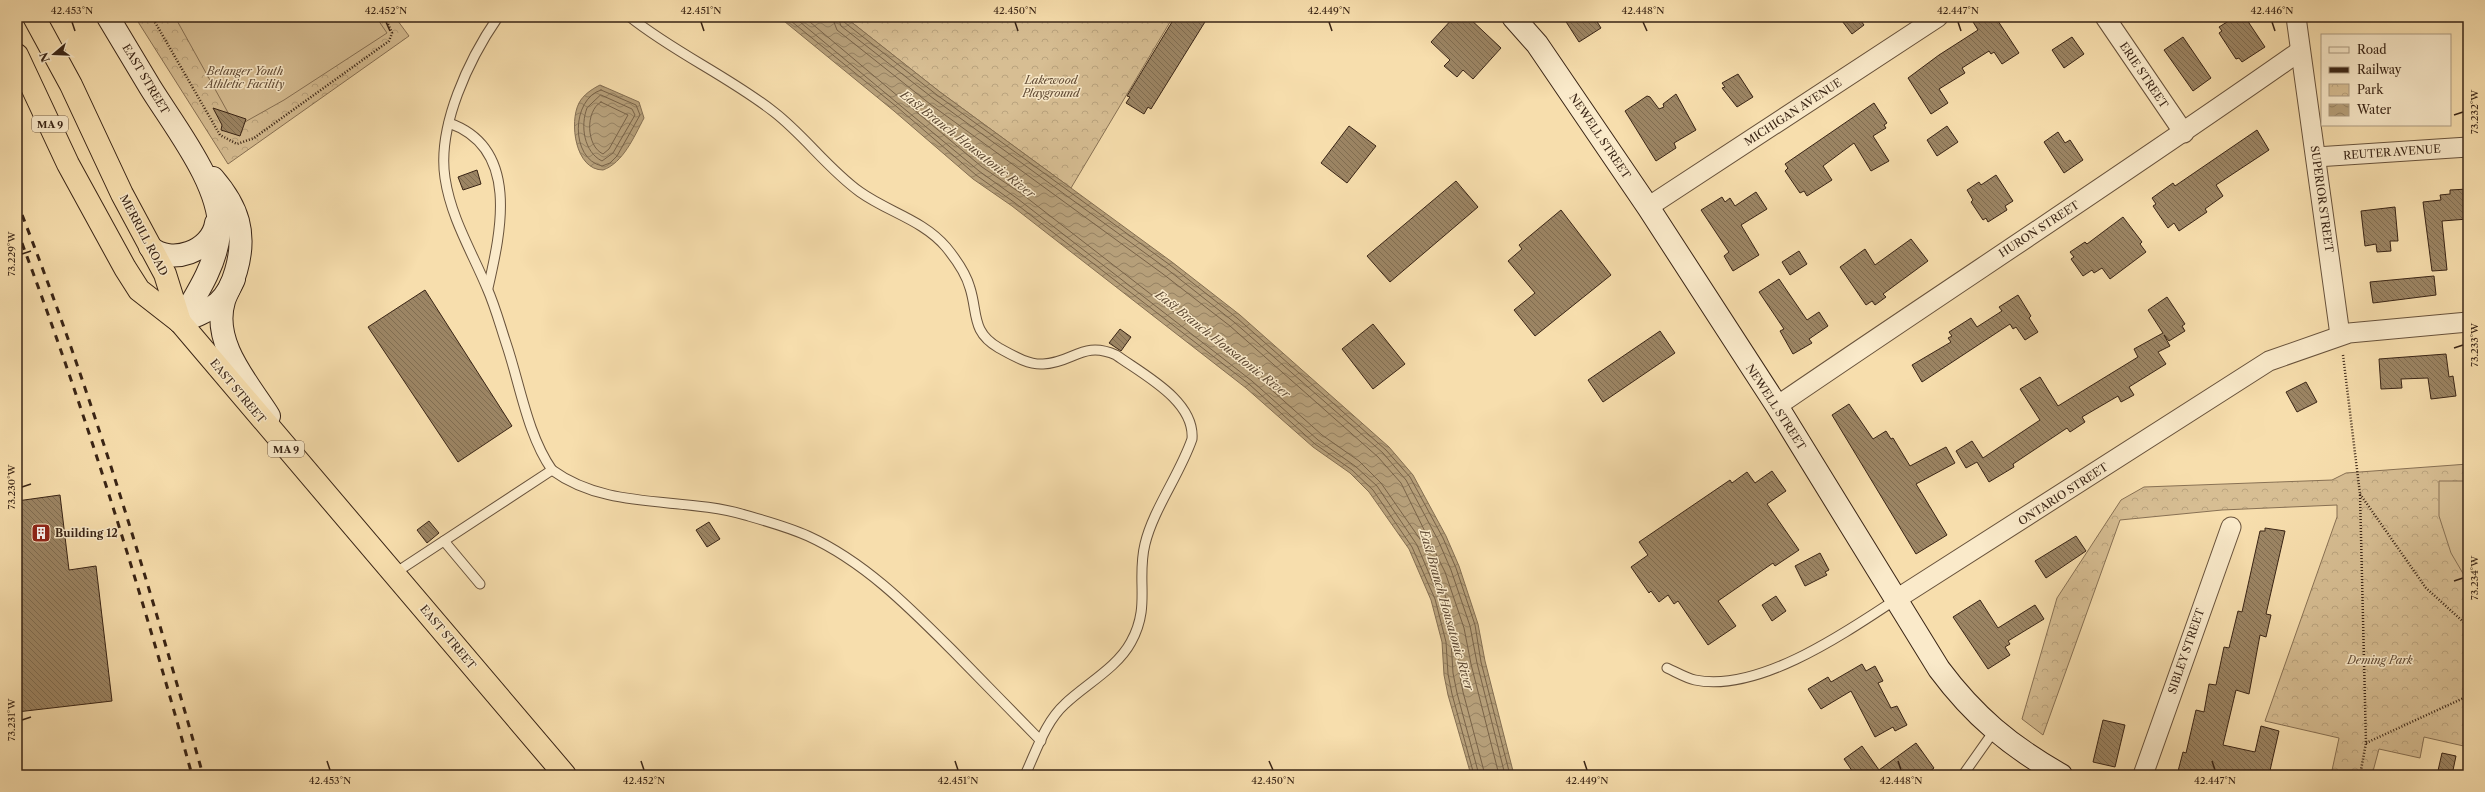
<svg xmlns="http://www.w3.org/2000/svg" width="2485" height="792" viewBox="0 0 2485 792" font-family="'Libre Caslon Text',serif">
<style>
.park{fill:url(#park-crowns);stroke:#887154}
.pitch{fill:#d7be93;stroke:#887154}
.water{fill:url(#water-waves);stroke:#846e51}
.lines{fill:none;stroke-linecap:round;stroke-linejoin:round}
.shore{stroke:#786247;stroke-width:1}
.building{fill:url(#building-back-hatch);stroke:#392415}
.lane-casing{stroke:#68523b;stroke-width:11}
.street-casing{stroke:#68523b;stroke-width:21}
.secondary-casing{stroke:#392415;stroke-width:24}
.highway-casing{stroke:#392415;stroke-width:24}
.path{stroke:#392415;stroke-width:2.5;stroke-dasharray:1 2;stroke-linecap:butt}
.lane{stroke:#faeaca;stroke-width:9}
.street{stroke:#faeaca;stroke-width:19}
.secondary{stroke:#faeaca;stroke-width:22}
.highway{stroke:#f7dead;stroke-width:22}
.rail{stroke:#392415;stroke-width:3;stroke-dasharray:7 7;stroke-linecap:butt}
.ticks{fill:none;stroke:#392415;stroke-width:1.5}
.labels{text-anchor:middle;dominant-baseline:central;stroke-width:3;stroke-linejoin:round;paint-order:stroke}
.shield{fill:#faeaca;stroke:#735f4b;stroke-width:1}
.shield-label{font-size:10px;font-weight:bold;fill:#392415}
.park-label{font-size:11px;font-style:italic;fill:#604a34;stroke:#faeaca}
.street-label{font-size:11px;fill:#392415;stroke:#faeaca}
.poi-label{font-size:11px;font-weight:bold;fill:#392415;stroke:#faeaca;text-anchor:start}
.water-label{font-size:12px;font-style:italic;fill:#5e4933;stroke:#faeaca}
.neatline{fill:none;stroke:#392415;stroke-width:1.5}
.ticks-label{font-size:10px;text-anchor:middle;fill:#392415}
</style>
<defs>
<pattern id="park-crowns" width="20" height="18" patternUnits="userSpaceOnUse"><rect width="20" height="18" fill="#d7be93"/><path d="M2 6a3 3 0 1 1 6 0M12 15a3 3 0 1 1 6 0" fill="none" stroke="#b9a37e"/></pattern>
<pattern id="water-waves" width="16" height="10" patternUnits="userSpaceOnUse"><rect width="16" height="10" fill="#b69f79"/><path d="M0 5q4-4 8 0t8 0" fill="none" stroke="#958162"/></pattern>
<pattern id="building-back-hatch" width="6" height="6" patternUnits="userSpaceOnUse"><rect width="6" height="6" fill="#9c8564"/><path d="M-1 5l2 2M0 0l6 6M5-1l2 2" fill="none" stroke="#806d51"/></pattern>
</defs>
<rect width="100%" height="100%" fill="#f7dead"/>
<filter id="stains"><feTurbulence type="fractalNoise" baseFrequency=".005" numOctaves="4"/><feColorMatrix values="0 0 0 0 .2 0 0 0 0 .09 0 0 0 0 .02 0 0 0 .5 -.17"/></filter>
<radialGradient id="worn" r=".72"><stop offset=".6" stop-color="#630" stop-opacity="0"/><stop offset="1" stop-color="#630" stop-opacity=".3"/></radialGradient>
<g class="park">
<path d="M135,17H395L409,36L228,164Z"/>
<path d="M845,17H1173L1071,188L940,92Z"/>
<path d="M2468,464V747L2424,737L2420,758L2379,749L2372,775H2331L2339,738L2265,721L2337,517V505L2222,510L2120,520L2043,735L2022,719L2057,598L2121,500L2144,487L2332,480L2346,473Z"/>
</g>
<g class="pitch">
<path d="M175,17H376L387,33L284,100L236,127Z"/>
<path d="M2439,481H2468V582L2451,553L2439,516Z"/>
</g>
<g class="water">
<path d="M779,17H845L940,92L1172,262L1240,315L1389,447L1413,475L1446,536L1459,566L1478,624L1485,661L1514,775H1471L1448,695L1444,675L1442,642L1431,600L1409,549L1369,492L1350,473L1313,447L1246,388L1012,206L973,179L894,111Z"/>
<path d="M600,85L639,102L644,118C634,137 623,163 603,170C575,170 569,122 579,103C583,95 592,89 600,85Z"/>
</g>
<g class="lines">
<g class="shore">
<path d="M786,17L897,107L976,175L1015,203L1249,384L1315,444L1352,470L1373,490L1412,547L1435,599L1446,642L1448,674L1452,694L1474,775"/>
<path d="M794,17L979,171L1018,199L1252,381L1318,440L1355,466L1377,486L1417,545L1439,597L1451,641L1453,673L1457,693L1479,775"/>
<path d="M804,17L982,167L1022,194L1256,376L1322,435L1359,461L1381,483L1422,542L1445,595L1457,640L1459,672L1463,692L1485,775"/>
<path d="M832,17L837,30L930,104L1163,274L1230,326L1378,457L1401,483L1445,572L1464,628L1471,664L1499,775"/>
<path d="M838,17L841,26L934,99L1167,269L1234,322L1383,453L1406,480L1438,540L1451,570L1470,626L1477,663L1505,775"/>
<path d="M843,17L844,22L937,95L1170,265L1237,318L1386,450L1410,477L1443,538L1456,568L1475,625L1481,662L1510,775"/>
<path d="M601,90L636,105L640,115L617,156L610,163L602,166C570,159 571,99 601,90Z"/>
<path d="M601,95L632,109L635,115L613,153L602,161C584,152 580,126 587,108Z"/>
<path d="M601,102L628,115L609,149L603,154C586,146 585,111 601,102Z"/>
</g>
</g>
<g class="building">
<path d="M1175,17H1208L1151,109L1148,107L1144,114L1126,103L1130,97L1127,96Z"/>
<path d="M1454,17H1468L1501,48L1473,79L1463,70L1457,77L1444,66L1450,60L1431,42Z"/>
<path d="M1563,17H1594L1601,28L1579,42Z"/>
<path d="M1839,17H1858L1864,25L1852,34Z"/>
<path d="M1970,17H1985L1989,22L1996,18L2019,53L2002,64L1994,52L1991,54L1989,51L1962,68L1965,73L1939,89L1948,103L1931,114L1908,78L1939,55L1978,30Z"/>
<path d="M2235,17H2245L2265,47L2242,62L2239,58L2236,59L2219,33L2222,31L2219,27Z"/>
<path d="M2072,37L2084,54L2064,68L2052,50Z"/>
<path d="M2183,37L2211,78L2193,91L2164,50Z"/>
<path d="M1738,74L1753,97L1737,107L1722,88L1725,87L1722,83Z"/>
<path d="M1676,94L1696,130L1674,143L1676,148L1656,161L1625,111L1647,96L1650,97L1659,109L1664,107L1663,104Z"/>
<path d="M1874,103L1887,123L1884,125L1886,128L1873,136L1889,161L1871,171L1854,143L1823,166L1832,180L1807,196L1804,191L1800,193L1785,171L1788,168L1785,164Z"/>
<path d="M213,108L246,119L240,136L221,130L222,125Z"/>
<path d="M1349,126L1376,146L1347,183L1321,163Z"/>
<path d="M1947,126L1958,142L1937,156L1927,140Z"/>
<path d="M2257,130L2269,150L2216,185L2223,196L2205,209L2207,212L2179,231L2174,223L2168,228L2153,206L2156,204L2152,198L2173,183L2175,186Z"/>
<path d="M2058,132L2065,143L2070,140L2083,160L2064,173L2044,142Z"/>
<path d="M477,170L481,184L463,190L458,177Z"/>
<path d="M1996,175L2013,201L2005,206L2007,210L1988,222L1986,218L1983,220L1971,202L1973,200L1967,190L1979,182L1981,185Z"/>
<path d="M1456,181L1478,207L1390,282L1367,256Z"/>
<path d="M2468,189V219L2442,221L2447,270L2432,271L2423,202L2441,200L2440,195L2450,194V190Z"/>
<path d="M1756,192L1767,209L1741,225L1759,255L1733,271L1724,256L1729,252L1701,210L1722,197L1725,202L1730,198L1735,206Z"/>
<path d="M2395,207L2398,241H2390L2391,251L2377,252L2376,244L2365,246L2361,211Z"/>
<path d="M1561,210L1611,275L1535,336L1514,310L1535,293L1508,261L1522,249L1519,245Z"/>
<path d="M2123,217L2142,242L2140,244L2146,252L2110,279L2102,268L2094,273L2092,270L2083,276L2071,259L2074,257L2070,252L2085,242L2087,244Z"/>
<path d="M1911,239L1928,261L1883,294L1886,297L1875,305L1872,301L1866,305L1840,267L1865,249L1875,265Z"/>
<path d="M1799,251L1807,264L1790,275L1782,262Z"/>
<path d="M2434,276L2436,295L2373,303L2370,282Z"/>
<path d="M1779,279L1807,320L1819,312L1828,326L1809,339L1812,343L1793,354L1780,331L1784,329L1759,292Z"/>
<path d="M425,290L512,426L458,462L368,327Z"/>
<path d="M2018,295L2031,316L2029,318L2038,332L2025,340L2016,327L2013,329L2010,324L1922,382L1912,365L1951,342L1948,338L1952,336L1949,332L1971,318L1977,327L2002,311L1999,307Z"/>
<path d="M2167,297L2185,324L2182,326L2185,331L2169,341L2164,335L2170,346L2158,352L2166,364L2129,387L2134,395L2121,402L2118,396L2082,417L2085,422L2070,432L2067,428L2013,464L2014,467L1989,482L1977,462L1966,468L1956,451L1972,441L1983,458L2040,420L2020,389L2040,377L2058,406L2138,357L2134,349L2163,333L2148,310Z"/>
<path d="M1373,324L1405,364L1373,389L1342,349Z"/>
<path d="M1120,329L1131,337L1121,351L1109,343Z"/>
<path d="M1660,331L1675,353L1603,402L1588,380Z"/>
<path d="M2446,354L2449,377L2453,376L2456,396L2431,399L2428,378L2401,379L2402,388L2381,389L2379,359Z"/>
<path d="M2306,382L2317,402L2297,412L2286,392Z"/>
<path d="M1849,404L1873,439L1886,431L1891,439L1893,438L1910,466L1946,447L1955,463L1916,484L1947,535L1916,554L1832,415Z"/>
<path d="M1772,471L1786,491L1767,504L1799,550L1775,566L1773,563L1718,601L1736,626L1708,645L1678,601L1674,604L1668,595L1659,602L1651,591L1649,593L1631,567L1648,555L1639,542L1730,480L1732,483L1747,472L1755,483Z"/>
<path d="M60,495L69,570L96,566L112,701L17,712V501Z"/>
<path d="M429,521L439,533L427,543L417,530Z"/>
<path d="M709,522L720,539L707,547L696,530Z"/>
<path d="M2265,528L2285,531L2266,614L2271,615L2266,637L2260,635L2249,694L2236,690L2223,745L2255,752L2261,726L2279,731L2269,775H2177L2183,752L2186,753L2196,710L2204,712L2209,684L2216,685L2224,647L2229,648L2238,611L2242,612L2260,531H2265Z"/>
<path d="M2076,536L2086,551L2046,578L2035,561Z"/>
<path d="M1820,553L1829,570L1825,572L1827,575L1805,586L1795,566Z"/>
<path d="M1776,596L1786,611L1772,621L1762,605Z"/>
<path d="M1980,600L1998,628L2035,605L2044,619L2008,641L2010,644L2005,647L2010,655L1988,669L1953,617Z"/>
<path d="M1862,664L1866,671L1875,666L1883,681L1878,683L1891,708L1897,706L1907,725L1895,731L1893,727L1875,737L1851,691L1821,709L1808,689L1828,677L1831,682Z"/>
<path d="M2103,720L2125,725L2115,767L2093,762Z"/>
<path d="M1916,743L1934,768L1926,775H1855L1844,759L1862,746L1879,770Z"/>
<path d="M2442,753L2456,756L2452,775H2437Z"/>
</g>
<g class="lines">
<g class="lane-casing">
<g id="lane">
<path d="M630,17C675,53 728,76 774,112C805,136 828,169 860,192C888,212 923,220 946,247C955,258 966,273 970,288C978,313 971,332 999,348C1012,355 1028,365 1043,364C1073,363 1083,340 1116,355C1144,375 1195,401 1192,439C1180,474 1153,510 1145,544C1136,580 1151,606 1131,642C1117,668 1086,684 1065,704C1045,722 1036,752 1025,775"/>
<path d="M449,123C520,148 501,231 488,288"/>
<path d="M552,470C608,511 681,496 745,515C766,521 788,527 808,536C865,562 910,608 954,652C983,682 1012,711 1041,741"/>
<path d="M444,541L480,584"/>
<path d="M395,573L552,470C527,434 520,384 506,343C500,325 495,306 487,288C472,252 451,218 445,178C437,126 469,59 498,17"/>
<path d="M1667,668C1676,672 1686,678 1695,680C1758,693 1845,633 1895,600"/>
<path d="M1963,775L1994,731"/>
</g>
</g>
<g class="street-casing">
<g id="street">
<path d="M2105,17L2184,133"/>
<path d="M2296,17L2340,335"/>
<path d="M2316,157L2468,147"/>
<path d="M1648,207L1938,17"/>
<path d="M1777,406C1951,287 2128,172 2300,51"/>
<path d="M1895,600L2269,361L2349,333L2468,322"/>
<path d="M2143,775L2231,527"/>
</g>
</g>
<g class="secondary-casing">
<g id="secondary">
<path d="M108,17C122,40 136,64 150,87C174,126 223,187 219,234C216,265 196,295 180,322"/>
<path d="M1513,17L1537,44L1648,207L1777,406L1939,669C1974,716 2010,746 2061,775"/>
<path d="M150,247C171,266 212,251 216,223"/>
<path d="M234,279C231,286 226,294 224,301C211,343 249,384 269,416"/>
<path d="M180,322C193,317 207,312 218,303C227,295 233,282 236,271C247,233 238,207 213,178"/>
</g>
</g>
<g class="highway-casing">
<g id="highway">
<path d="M34,17L71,85L122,194L165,274L180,322"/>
<path d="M17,55L68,164L125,268L139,290L180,322L565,775"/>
</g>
</g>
<g class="path">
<path d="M152,17L220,135L237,144L254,138L389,41L392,33L385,17"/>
<path d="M2343,355L2360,494L2366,743L2360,775"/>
<path d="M2360,494L2426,588L2468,626"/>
<path d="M2366,743L2468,696"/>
</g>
<use href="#lane" class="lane"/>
<use href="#street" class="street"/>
<use href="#secondary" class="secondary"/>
<use href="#highway" class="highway"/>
<g class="rail">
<path d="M17,202C91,389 148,581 203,775"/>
<path d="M17,230C85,409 141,591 192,775"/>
</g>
</g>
<path class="ticks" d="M72,22L75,31M386,22L390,31M701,22L704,31M1015,22L1018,31M1329,22L1332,31M1643,22L1647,31M1958,22L1961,31M2272,22L2275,31M2454,115L2463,112M22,254L31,251M2454,348L2463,345M22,487L31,484M2454,581L2463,578M22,720L31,717M327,761L330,770M641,761L644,770M955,761L958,770M1269,761L1273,770M1584,761L1587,770M1898,761L1901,770M2212,761L2215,770"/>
<defs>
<g id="building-square" transform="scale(1)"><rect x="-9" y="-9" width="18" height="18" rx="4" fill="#8f2418" stroke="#faeaca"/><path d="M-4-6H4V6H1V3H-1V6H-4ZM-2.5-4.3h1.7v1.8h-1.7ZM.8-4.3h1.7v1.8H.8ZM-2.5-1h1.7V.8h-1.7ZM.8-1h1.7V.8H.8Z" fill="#fff"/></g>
</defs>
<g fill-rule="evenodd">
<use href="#building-square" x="41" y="533"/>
</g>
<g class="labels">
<g class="shield">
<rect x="32" y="116" width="36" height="16" rx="3"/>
<rect x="268" y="441" width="36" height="16" rx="3"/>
</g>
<g class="shield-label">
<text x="50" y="124">MA 9</text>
<text x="286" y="449">MA 9</text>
</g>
<g class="park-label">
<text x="245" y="71">Belanger Youth<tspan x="245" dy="13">Athletic Facility</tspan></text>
<text x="1051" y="80">Lakewood<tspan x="1051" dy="13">Playground</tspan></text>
<text x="2380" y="660">Deming Park</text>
</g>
<g class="street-label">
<text transform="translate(2144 75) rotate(56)">ERIE STREET</text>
<text transform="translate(146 79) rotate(59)">EAST STREET</text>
<text transform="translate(1793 112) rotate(-33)">MICHIGAN AVENUE</text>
<text transform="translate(1600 136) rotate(56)">NEWELL STREET</text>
<text transform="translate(2392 152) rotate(-4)">REUTER AVENUE</text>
<text transform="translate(2322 199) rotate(82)">SUPERIOR STREET</text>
<text transform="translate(2039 229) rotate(-33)">HURON STREET</text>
<text transform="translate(144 235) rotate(62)">MERRILL ROAD</text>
<text transform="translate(238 391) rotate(50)">EAST STREET</text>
<text transform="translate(1776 407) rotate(57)">NEWELL STREET</text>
<text transform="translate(2063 494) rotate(-33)">ONTARIO STREET</text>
<text transform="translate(448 637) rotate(50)">EAST STREET</text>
<text transform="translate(2186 651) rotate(-71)">SIBLEY STREET</text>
</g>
<g class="poi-label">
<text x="55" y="533">Building 12</text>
</g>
<g class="water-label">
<text transform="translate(968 144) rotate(38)">East Branch Housatonic River</text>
<text transform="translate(1223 344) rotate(38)">East Branch Housatonic River</text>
<text transform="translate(1447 610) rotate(74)">East Branch Housatonic River</text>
</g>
</g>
<rect width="2485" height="792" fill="none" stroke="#f7dead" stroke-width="44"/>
<rect x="2321" y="34" width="130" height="92" fill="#faeaca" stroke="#ad9b82"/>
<rect x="2329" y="47" width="20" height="6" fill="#faeaca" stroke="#ad9b82"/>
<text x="2357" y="54" font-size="12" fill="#392415">Road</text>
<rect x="2329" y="67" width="20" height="6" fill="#392415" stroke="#ad9b82"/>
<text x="2357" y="74" font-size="12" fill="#392415">Railway</text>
<rect x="2329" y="84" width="20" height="12" fill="url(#park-crowns)" stroke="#ad9b82"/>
<text x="2357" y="94" font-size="12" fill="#392415">Park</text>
<rect x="2329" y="104" width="20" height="12" fill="url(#water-waves)" stroke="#ad9b82"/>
<text x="2357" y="114" font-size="12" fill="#392415">Water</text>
<g transform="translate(54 54) rotate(251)" stroke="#faeaca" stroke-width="3" paint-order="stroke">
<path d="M0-3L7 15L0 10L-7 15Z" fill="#392415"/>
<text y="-6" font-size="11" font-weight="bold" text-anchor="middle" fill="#392415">N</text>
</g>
<rect x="22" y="22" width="2441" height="748" class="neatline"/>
<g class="ticks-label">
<text x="72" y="14">42.453°N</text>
<text x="386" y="14">42.452°N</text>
<text x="701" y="14">42.451°N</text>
<text x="1015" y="14">42.450°N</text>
<text x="1329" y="14">42.449°N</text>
<text x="1643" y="14">42.448°N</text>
<text x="1958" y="14">42.447°N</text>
<text x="2272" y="14">42.446°N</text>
<text transform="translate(2474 112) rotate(-90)" y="4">73.232°W</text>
<text transform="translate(11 254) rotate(-90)" y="4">73.229°W</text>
<text transform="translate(2474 345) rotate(-90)" y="4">73.233°W</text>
<text transform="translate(11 487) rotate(-90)" y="4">73.230°W</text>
<text transform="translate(2474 578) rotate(-90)" y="4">73.234°W</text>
<text transform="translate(11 720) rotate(-90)" y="4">73.231°W</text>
<text x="330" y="784">42.453°N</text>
<text x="644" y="784">42.452°N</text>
<text x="958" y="784">42.451°N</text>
<text x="1273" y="784">42.450°N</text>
<text x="1587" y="784">42.449°N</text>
<text x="1901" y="784">42.448°N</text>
<text x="2215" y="784">42.447°N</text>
</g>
<rect width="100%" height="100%" filter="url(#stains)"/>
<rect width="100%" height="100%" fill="url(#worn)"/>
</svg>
